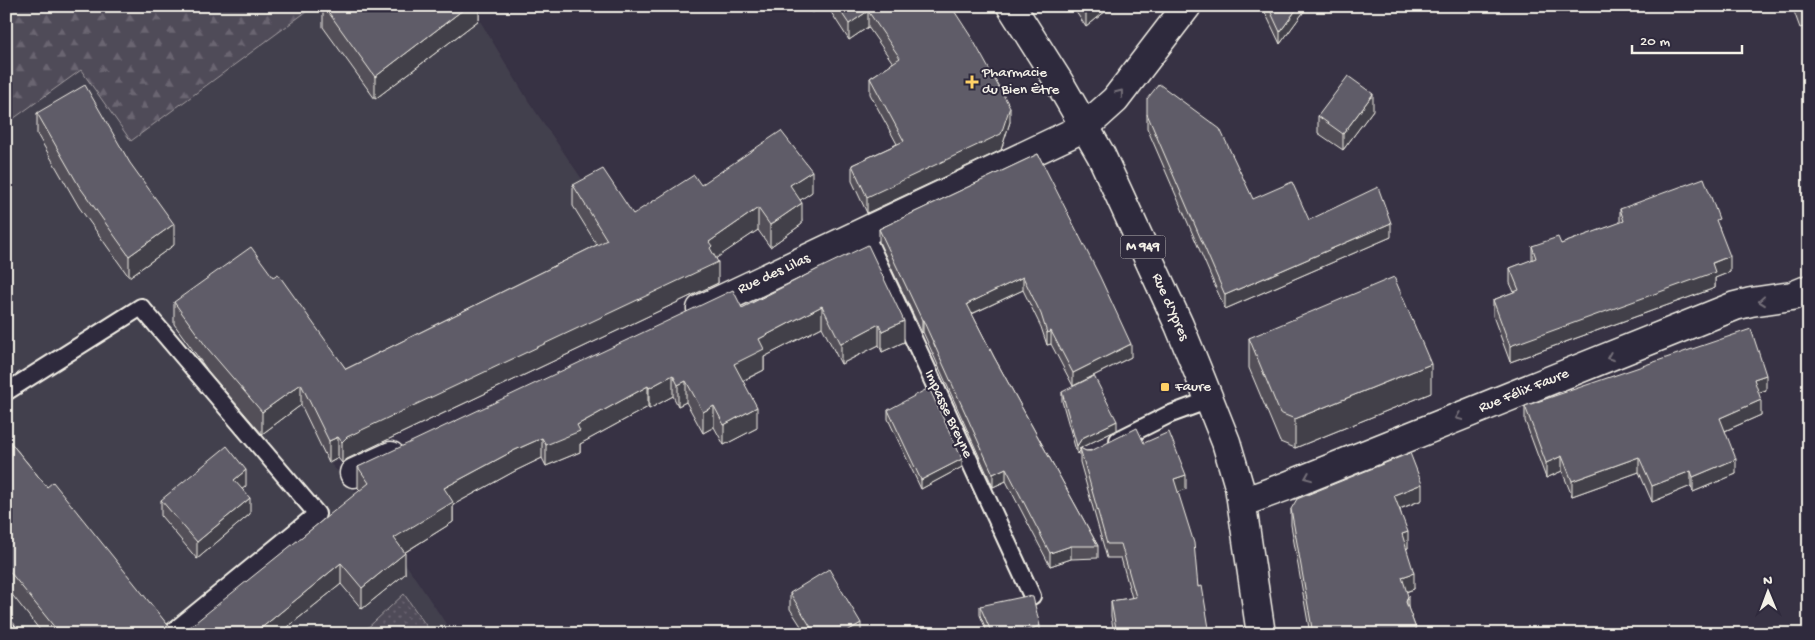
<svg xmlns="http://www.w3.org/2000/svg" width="1815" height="640" viewBox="0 0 1815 640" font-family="'Gochi Hand',sans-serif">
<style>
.built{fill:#433f4e}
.grass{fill:url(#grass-dots);stroke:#a29ea0}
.forest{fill:url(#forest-firs);stroke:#a29ea0}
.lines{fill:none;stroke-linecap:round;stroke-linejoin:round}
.service-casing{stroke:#f4f1e8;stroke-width:20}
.minor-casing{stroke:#f4f1e8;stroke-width:31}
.primary-casing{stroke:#f4f1e8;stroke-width:31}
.service{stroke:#2f2a3d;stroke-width:16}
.minor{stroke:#2f2a3d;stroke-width:28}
.primary{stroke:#2f2a3d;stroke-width:28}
.wall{fill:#524f59;stroke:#f4f1e8}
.shaded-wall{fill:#424048;stroke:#f4f1e8}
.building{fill:#5f5c67;stroke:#f4f1e8}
.oneway{stroke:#747079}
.poi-dot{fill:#ffd166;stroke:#2f2a3d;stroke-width:2}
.labels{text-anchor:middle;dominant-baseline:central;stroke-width:4;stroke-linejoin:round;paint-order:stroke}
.shield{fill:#2f2a3d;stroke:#b9b5b5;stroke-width:1}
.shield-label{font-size:14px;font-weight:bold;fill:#f4f1e8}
.poi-label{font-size:15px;fill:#f4f1e8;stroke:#2f2a3d;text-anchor:start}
.street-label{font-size:15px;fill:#f4f1e8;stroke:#2f2a3d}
</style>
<defs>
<pattern id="grass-dots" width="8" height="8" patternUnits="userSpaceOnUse" patternTransform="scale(1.25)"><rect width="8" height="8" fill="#504b59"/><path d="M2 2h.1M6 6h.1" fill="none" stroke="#6a6571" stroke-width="1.8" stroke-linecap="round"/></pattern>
<pattern id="forest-firs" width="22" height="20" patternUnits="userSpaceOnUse" patternTransform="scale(1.25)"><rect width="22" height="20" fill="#504b59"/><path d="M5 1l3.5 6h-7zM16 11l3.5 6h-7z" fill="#6a6571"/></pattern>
</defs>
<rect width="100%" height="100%" fill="#373244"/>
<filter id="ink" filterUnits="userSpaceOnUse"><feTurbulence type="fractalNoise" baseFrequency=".02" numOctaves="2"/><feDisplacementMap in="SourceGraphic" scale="10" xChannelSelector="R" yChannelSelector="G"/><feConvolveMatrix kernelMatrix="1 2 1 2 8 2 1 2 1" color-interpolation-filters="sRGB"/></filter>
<g filter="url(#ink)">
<path class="built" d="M6,6H471L529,102L663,297L331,464L361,498L453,634H6Z"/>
<path class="grass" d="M404,594L432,634H361Z"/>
<path class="forest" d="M6,6H314L131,141L81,70L6,124Z"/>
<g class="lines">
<g class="service-casing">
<g id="service">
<path d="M864,232L1032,596"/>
<path d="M6,392L141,307L317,514L170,634"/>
<path d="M1118,440L1168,415L1209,400"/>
<path d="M6,629L10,634"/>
</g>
</g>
<g class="minor-casing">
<g id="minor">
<path d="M701,309L1085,127L1115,100L1187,6"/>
<path d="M354,473L391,456"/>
<path d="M1243,502L1287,486L1735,306L1751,302L1792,296L1809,289"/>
</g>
</g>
<g class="primary-casing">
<path id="primary" d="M1011,6L1059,82L1101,155L1179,325L1201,379L1226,442L1239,486L1261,634"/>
</g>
<use href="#service" class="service"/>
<use href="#minor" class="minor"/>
<use href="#primary" class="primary"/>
</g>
<g class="wall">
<path d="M323,6H479V20L375,99L323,27Z"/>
<path d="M807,6H823L812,13Z"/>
<path d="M827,6H951L1010,122L1001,150L867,213L852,181V165L897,144L870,94V78L893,63L868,27L849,40Z"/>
<path d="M1072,6H1112L1086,27Z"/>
<path d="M1262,6H1308L1280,44Z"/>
<path d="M1792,6H1809V44L1803,27L1800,28Z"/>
<path d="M1373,110L1343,150L1318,133V116Z"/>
<path d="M37,113L174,245L129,277L79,207L37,134Z"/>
<path d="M1147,114L1253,199L1309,220L1391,237L1225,309L1147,128Z"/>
<path d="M1038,154L1131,357L1073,386L1051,344L1047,345L1041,327L1023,290L972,314L994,357L1098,546V558L1071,559L1050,566L1006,481L993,487L923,332L922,333L879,242V229Z"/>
<path d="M573,185L633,214L812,192L800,200L802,224L770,247L758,230L716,258L718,283L347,459L342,463L338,458L329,463L301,405L262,434L208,371L174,324V302L273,277L346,369L597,245L573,206Z"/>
<path d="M1620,209L1719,227L1730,272L1715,278V288L1510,362L1493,316V300L1514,292L1510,283V268L1532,260V246L1561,244L1620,223Z"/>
<path d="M820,268L904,342L882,352L879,345L841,364L822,327L764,357V370L743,381L757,428L724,445L714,427L703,433L686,402L678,406L673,396L649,409L648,407L580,444V452L546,466L542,458L515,471L453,505V522L404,553L405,574L362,609L341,584L279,634L360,490L358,488V467L742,308Z"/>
<path d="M1249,338L1431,393L1295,448L1280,442L1249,368Z"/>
<path d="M1766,390L1758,393L1761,415L1725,431L1736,474L1693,492L1691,486L1652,502L1639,472L1572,496L1562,471L1546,478L1525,421V406Z"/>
<path d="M1062,392L1117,430L1082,447L1081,449L1086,451L1144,443L1186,489L1178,492L1198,587L1210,634H1114L1111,616V601L1132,598L1121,558H1107L1080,462V451L1077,454L1062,401Z"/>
<path d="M888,410L962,467L921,489L888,419Z"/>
<path d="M6,437L47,487L175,634H43L6,587Z"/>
<path d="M246,486L242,489L250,514L197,559L161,516V500Z"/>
<path d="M1422,500L1400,509L1408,548L1406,549L1414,589L1406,592L1408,608L1418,634H1310L1291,525V509Z"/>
<path d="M790,593L861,634H806L790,609Z"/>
<path d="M980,606L1040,634H988L980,615Z"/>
</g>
<g class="shaded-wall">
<path d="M468,6H479V20L375,99V77Z"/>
<path d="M812,6H823L812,13Z"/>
<path d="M1092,6H1112L1086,27V11Z"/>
<path d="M1299,6H1308L1280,44V32Z"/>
<path d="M868,11V27L849,40V24Z"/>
<path d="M1373,94V110L1343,150V134Z"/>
<path d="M1010,107V122L1001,150L867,213V197Z"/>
<path d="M812,171V192L790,207V185Z"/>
<path d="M802,203V224L770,247V225Z"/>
<path d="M758,208V230L712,261L718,262V283L347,459L342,463V442L347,437L709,242Z"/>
<path d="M1391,223V237L1225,309V295Z"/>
<path d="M174,224V245L129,277V256Z"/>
<path d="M1730,256V272L1715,278V288L1510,362V346Z"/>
<path d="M1023,277V290L967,316V304Z"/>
<path d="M822,306V327L764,357V370L734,385V364L759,339Z"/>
<path d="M922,320H923V332L922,333Z"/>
<path d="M904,321V342L882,352V331Z"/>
<path d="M879,324V345L841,364V344Z"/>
<path d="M1051,331V344L1047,345V333Z"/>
<path d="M1131,344V357L1073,386V373Z"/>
<path d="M1431,364V393L1295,448V419Z"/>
<path d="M673,375V396L649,409V388Z"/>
<path d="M1766,375V390L1754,394V379Z"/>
<path d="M686,381V402L678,406V385Z"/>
<path d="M301,384V405L262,434V412Z"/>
<path d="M648,386V407L580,444V452L546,466V445L577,425Z"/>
<path d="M1761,400V415L1720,433V418Z"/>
<path d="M714,406V427L703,433V412Z"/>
<path d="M757,407V428L724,445V425Z"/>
<path d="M1117,421V430L1082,447L1080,450V448V451L1077,454V446L1082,438Z"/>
<path d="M338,437V458L329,463V441Z"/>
<path d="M542,438V458L515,471L453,505V522L394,559V538L444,488L515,450Z"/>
<path d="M1562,456V471L1546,478V463Z"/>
<path d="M1639,457V472L1572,496V481Z"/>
<path d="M962,459V467L921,489V480Z"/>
<path d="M1736,459V474L1693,492V477Z"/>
<path d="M1006,468V481L993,487V474Z"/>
<path d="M246,470V486L234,496V480Z"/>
<path d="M1691,471V486L1652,502V486Z"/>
<path d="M1186,475V489L1174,494V479Z"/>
<path d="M1422,484V500L1394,511V495Z"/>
<path d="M250,498V514L197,559V542Z"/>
<path d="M1408,532V548L1402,550V534Z"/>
<path d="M1071,546V559L1050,566V553Z"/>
<path d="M405,553V574L362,609V588Z"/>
<path d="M341,563V584L279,634H254Z"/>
<path d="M1414,573V589L1402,593V577Z"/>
<path d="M1408,596V612L1406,602Z"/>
<path d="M861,623V634H842Z"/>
<path d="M1040,626V634H1015Z"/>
</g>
<g class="building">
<path d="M324,6H468L375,77Z"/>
<path d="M837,6H951L973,40L1010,107L1001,134L867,197L852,165L904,141L870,78L900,58L868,11L849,24Z"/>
<path d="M1083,6H1092L1086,11Z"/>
<path d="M1268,6H1299L1280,32Z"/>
<path d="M1805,6H1809V18Z"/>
<path d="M1348,76L1373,94L1343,134L1318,116Z"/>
<path d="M1159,84L1220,129L1253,199L1292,182L1309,220L1378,187L1391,223L1225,295L1147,114V99Z"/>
<path d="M85,85L130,163L174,224L129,256L79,186L37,113Z"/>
<path d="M781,131L812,171L790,185L802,203L770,225L758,208L709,242L712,246L710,248L718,262L347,437L342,442L338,437L329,441L301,384L262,412L208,349L174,302L251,247L273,277L278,274L346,369L607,240L573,185L603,169L633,214L694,175L701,185Z"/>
<path d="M1038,154L1100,277L1131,344L1073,373L1051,331L1047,333L1041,314L1023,277L967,304L994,357L1098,546H1071L1050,553L1006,468L993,474L923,320H922L879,229Z"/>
<path d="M1704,178L1719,219L1716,220L1730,256L1712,263L1715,272L1510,346L1493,300L1519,290L1510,268L1536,258L1532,246L1558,237L1561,244L1624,221L1620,209Z"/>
<path d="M868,245L904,321L882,331L879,324L841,344L822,306L759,339L764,349L734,364L757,407L724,425L714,406L703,412L686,381L678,385L673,375L649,388L648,386L577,425L580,431L546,445L542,438L515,450L444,488L453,502L394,538L405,553L362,588L341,563L254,634H181L369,483L358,467L733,290L742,308L820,268Z"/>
<path d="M1394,277L1431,364L1295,419L1280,413L1249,338Z"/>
<path d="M1751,329L1766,375L1754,379L1761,400L1720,418L1736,459L1693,477L1691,471L1652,486L1639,457L1572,481L1562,456L1546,463L1525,406Z"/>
<path d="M1094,376L1117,421L1082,438L1077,446L1062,392Z"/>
<path d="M929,388L962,459L921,480L888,410Z"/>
<path d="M1137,428L1144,443L1169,432L1186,475L1174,479L1194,543L1198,587L1202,586L1210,634H1117L1111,601L1136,597L1121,544H1107L1080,448L1086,451H1091Z"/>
<path d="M6,437L47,487L53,482L175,634H60L6,567Z"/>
<path d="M227,446L246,470L234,480L250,498L197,542L161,500Z"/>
<path d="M1410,453L1422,484L1394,495L1408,532L1402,534L1414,573L1402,577L1408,596L1406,602L1418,634H1313L1291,509L1297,499Z"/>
<path d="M829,569L861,623L842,634H815L790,593Z"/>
<path d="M1027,596L1033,597L1040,626L1015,634H992L980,606Z"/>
</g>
<defs><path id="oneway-chevron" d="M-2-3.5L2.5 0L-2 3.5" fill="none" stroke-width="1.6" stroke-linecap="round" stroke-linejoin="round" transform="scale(1.25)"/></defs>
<g class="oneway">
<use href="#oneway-chevron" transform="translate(1120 93) rotate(-52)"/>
<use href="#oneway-chevron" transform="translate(1762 301) rotate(174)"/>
<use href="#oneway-chevron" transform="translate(1610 357) rotate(158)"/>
<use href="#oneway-chevron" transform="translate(1459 417) rotate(158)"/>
<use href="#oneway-chevron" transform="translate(1308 477) rotate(158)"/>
</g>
</g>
<g class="poi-dot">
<path d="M969.5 74.5h5v5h5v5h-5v5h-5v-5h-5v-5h5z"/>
<rect x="1160" y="382" width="10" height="10" rx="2.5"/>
</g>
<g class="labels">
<rect class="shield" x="1120.5" y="235.5" width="45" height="23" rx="4"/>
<g class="shield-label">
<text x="1143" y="247">M 949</text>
</g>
<g class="poi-label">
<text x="982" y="73">Pharmacie<tspan x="982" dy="17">du Bien Être</tspan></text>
<text x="1175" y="387">Faure</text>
</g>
<g class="street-label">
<text transform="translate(774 274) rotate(-25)">Rue des Lilas</text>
<text transform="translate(1170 307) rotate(66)">Rue d'Ypres</text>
<text transform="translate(1524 391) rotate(-22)">Rue Félix Faure</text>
<text transform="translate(948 414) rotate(65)">Impasse Breyne</text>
</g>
</g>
<rect width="1815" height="640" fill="none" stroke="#2f2a3d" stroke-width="25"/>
<rect x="12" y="12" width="1790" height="615" fill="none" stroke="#f4f1e8" stroke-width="2" filter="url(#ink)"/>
<g transform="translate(1768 592) rotate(359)" stroke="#2f2a3d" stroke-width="4" paint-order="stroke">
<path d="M0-4L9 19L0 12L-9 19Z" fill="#f4f1e8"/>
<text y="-8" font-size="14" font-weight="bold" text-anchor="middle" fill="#f4f1e8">N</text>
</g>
<path d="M1632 45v8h110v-8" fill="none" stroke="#f4f1e8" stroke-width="2.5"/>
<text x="1640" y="45" font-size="15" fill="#f4f1e8" stroke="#2f2a3d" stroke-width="4" paint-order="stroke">20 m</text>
</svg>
